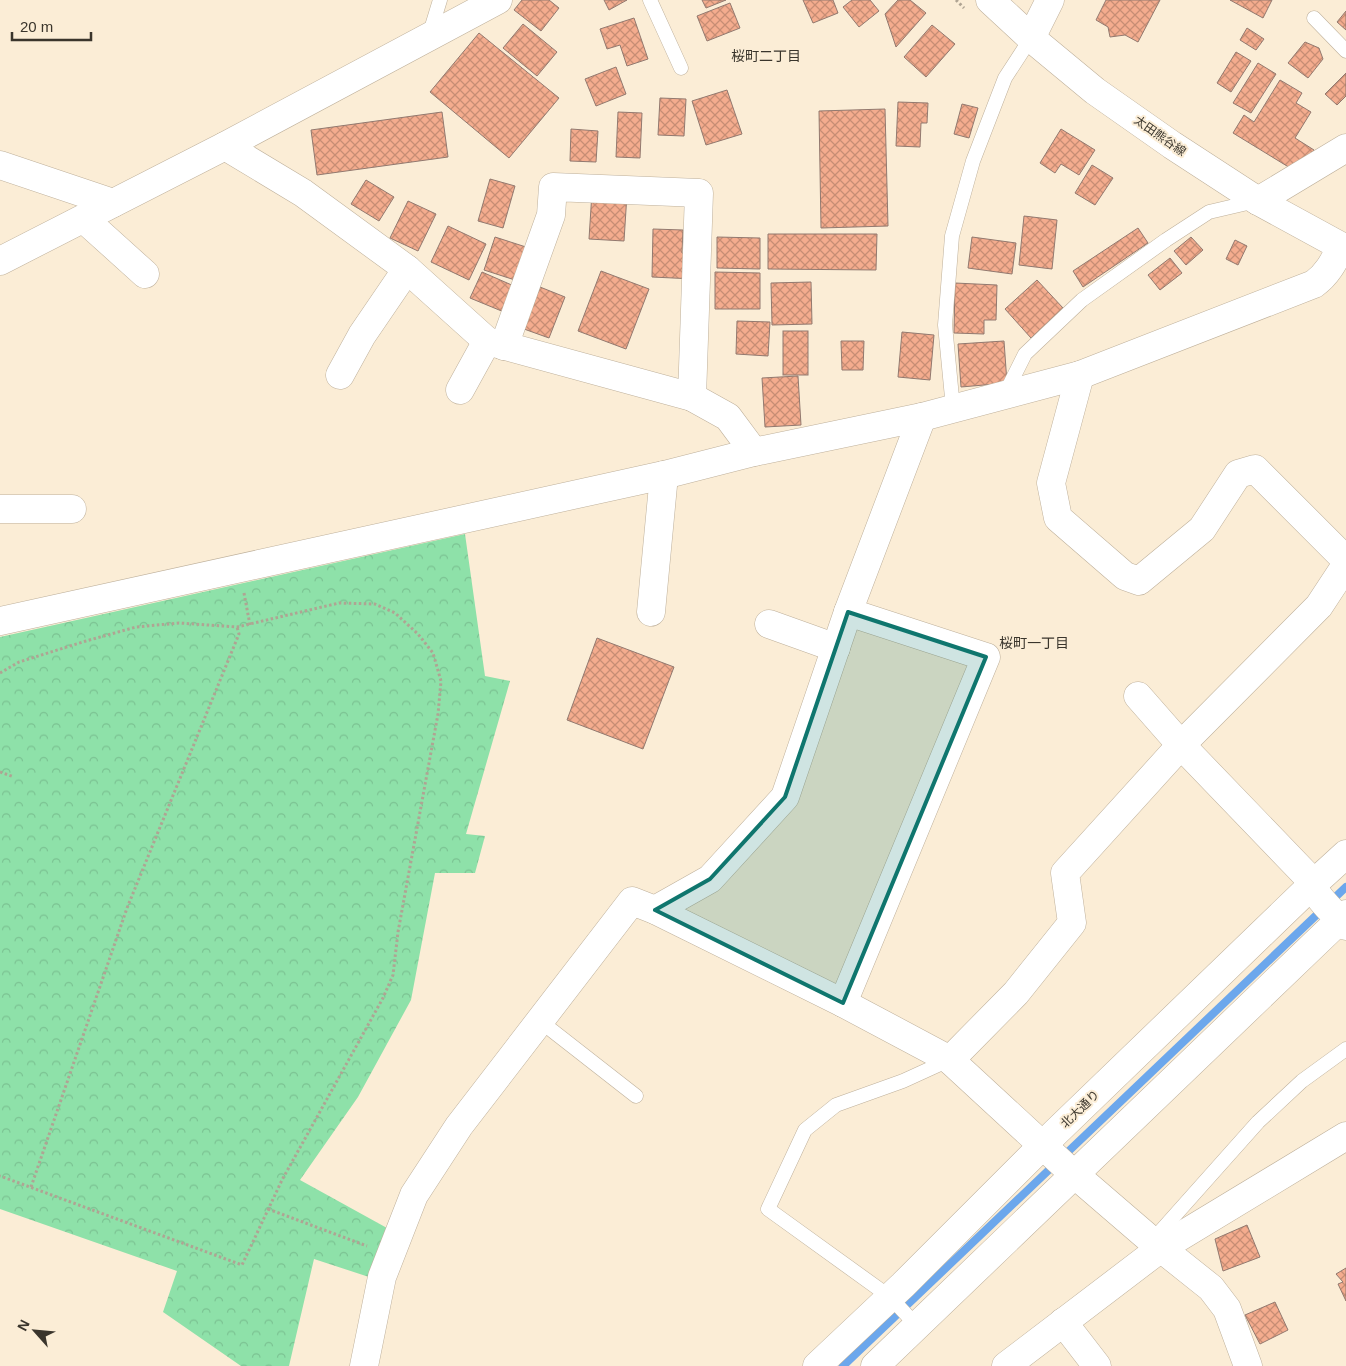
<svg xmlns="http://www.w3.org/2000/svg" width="1346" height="1366" viewBox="0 0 1346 1366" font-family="Helvetica,'Noto Sans JP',sans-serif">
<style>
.park{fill:url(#park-crowns)}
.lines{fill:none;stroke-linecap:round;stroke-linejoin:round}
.stream{stroke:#6ca7ec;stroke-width:8}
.building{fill:url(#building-cross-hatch);stroke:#92796f}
.lane-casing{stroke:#beb09b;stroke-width:15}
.street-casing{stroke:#beb09b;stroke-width:29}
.secondary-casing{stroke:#beb09b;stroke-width:29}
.path{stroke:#afa493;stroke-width:3;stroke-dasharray:2.5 2.5;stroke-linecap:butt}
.lane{stroke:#fff;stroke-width:14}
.street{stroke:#fff;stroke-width:28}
.secondary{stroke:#fff;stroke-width:28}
.marked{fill:#0f766e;fill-opacity:0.2;stroke:#0f766e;stroke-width:4;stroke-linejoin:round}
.labels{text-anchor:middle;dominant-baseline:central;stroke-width:4;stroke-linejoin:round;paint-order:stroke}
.street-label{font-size:12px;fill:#3a352c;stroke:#fbedd6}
.neighbourhood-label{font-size:14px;fill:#3a352c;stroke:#fbedd6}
</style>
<defs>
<pattern id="park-crowns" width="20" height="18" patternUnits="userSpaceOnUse" patternTransform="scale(1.25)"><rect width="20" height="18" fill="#8ee1a9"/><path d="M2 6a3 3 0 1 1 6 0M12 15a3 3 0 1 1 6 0" fill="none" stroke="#7bc292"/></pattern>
<pattern id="building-cross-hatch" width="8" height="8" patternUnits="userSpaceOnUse" patternTransform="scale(1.25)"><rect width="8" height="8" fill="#f4ac8e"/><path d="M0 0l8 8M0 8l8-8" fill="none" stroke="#c78d74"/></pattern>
</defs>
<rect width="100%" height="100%" fill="#fbedd6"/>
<path class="park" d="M465,534L485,676L510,681L466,834L485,836L475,873H435L411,1000L358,1097L300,1180L387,1228L369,1277L314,1259L289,1366H241L163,1312L177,1271L0,1209V637Z"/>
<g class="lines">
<path class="stream" d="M843,1366L1346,887"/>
</g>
<g class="building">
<path d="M522,0H549L559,8L541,31L514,10Z"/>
<path d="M604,0H627L609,10Z"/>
<path d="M702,0H726L706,8Z"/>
<path d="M803,0H833L838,13L813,23Z"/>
<path d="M852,0H870L879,11L859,27L843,7Z"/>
<path d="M898,0H910L926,13L896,47L885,14Z"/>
<path d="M1106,0H1160L1138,42L1125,35L1110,37L1108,27L1096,20Z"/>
<path d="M1230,0H1272L1263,18Z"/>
<path d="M730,3L740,28L707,41L697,16Z"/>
<path d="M1346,11V30L1337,22Z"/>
<path d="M634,18L648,59L627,66L620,45L607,49L600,29Z"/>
<path d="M523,24L557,52L537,76L503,48Z"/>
<path d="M932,25L955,44L926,77L904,57Z"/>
<path d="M1247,28L1264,39L1256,50L1240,40Z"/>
<path d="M479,33L559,98L509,158L430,92Z"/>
<path d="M1305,42L1319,48L1323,59L1308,78L1288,63Z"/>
<path d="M1236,52L1251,61L1231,92L1217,83Z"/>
<path d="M1258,63L1276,74L1251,113L1233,103Z"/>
<path d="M616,67L626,94L596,106L585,79Z"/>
<path d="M1346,73V96L1337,105L1325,94Z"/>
<path d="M1280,80L1302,93L1296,103L1311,112L1295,138L1314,150L1300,174L1233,133L1244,115L1254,122Z"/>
<path d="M727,90L742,134L706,145L692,101Z"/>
<path d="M660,98L686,99L684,136L658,135Z"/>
<path d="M898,102L928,103L927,123H921L920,147L896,146Z"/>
<path d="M962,104L978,108L969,138L954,134Z"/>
<path d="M885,109L888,226L821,228L819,111Z"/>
<path d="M442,112L448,157L317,175L311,130Z"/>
<path d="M618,112L642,113L640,158L616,157Z"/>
<path d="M571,129L598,131L596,162L570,161Z"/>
<path d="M1061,129L1095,150L1079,175L1061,164L1055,173L1040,163Z"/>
<path d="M1092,165L1113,178L1095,205L1075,193Z"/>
<path d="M490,179L515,186L503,228L478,221Z"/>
<path d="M366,180L394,197L379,221L351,204Z"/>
<path d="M592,192L627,194L624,241L589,239Z"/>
<path d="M408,201L436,214L418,251L390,238Z"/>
<path d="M1024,216L1057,220L1052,269L1019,265Z"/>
<path d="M448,226L486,244L469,280L431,262Z"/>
<path d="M1138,228L1148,243L1083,287L1073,271Z"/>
<path d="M653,229L683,230L682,253H694V279L652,277Z"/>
<path d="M768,234H877L876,270L768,269Z"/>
<path d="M495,237L529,248L518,281L484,270Z"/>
<path d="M717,237L760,238V269L717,268Z"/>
<path d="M972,237L1016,243L1012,274L968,268Z"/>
<path d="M1191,237L1203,250L1186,265L1174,251Z"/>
<path d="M1235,240L1247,246L1238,265L1226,259Z"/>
<path d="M1170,258L1182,273L1160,290L1148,275Z"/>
<path d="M601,271L649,289L626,349L578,331Z"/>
<path d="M482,272L514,286L504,312L470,298Z"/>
<path d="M715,272L760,273V309H715Z"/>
<path d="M1037,280L1063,308L1031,338L1005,309Z"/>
<path d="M811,282L812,324L772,325L771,283Z"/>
<path d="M955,283L997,285L996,320H984V334L954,333Z"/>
<path d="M540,287L565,297L549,338L524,329Z"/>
<path d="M737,321L770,322L768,356L736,354Z"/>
<rect x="783" y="331" width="25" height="44"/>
<path d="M902,332L934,335L930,380L898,377Z"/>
<path d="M841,341H864L863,370H842Z"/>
<path d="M1004,341L1007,383L961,387L958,344Z"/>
<path d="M798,376L801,425L765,427L762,378Z"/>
<path d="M597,638L674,667L643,749L567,720Z"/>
<path d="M1247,1225L1260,1257L1223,1271L1215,1239Z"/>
<path d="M1346,1268V1301L1338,1284L1343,1282L1336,1274Z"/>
<path d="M1275,1302L1288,1330L1260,1344L1245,1315Z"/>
</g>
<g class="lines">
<g class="lane-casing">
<g id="lane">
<path d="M650,0L681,68"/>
<path d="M1314,18L1346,51"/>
<path d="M429,36L440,0"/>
<path d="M1005,394L1025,354L1082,300L1166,240L1209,212L1256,201"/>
<path d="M953,408L945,325L952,236L973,161L1005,78L1031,38"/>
<path d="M540,1021L636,1096"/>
<path d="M1152,1241L1258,1122L1302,1081L1346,1049"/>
<path d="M917,1326L890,1297L768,1209L805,1130L836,1105L903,1081L949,1060"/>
</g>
</g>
<g class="street-casing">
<g id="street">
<path d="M1031,38L1050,0"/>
<path d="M225,146L303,193L407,269L487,341L692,397L728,417L754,452"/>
<path d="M0,165L113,203"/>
<path d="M1258,201L1346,148"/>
<path d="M84,219L145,274"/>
<path d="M0,261L225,146L498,0"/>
<path d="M504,346L551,215L553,187L699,193L692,397"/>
<path d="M340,375L362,335L407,269"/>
<path d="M1080,375L1051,483L1058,518L1125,576L1139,581L1202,529L1238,474L1255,469L1346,560"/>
<path d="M460,390L487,341"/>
<path d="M0,509H72"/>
<path d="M651,612L664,475"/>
<path d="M0,621L664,475L754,452L922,417L1080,375L1314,284C1328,274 1334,261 1341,247"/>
<path d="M769,624L836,648"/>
<path d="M1138,696L1181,745L1309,878C1315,897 1333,912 1346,926"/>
<path d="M655,910L710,879L785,797L848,612L922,417"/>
<path d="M843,1003L986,657L848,612"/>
<path d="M950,1060L1016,993L1072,923L1065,873L1181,745L1319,606L1346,565"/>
<path d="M1063,1322L1097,1366"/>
<path d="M364,1366L382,1277L414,1195L459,1126L632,901L655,910L843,1003L950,1060L1066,1167L1152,1241L1211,1288L1227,1309L1248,1366"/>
<path d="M817,1366L903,1285L1055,1133L1311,886L1346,854"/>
<path d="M875,1366L1346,914"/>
<path d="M1006,1366L1161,1248L1346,1136"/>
</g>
</g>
<g class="secondary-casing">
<path id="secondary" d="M990,0L1031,38L1095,91L1172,145L1258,201L1346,249"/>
</g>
<g class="path">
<path d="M956,0L964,8"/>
<path d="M244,593L250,625"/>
<path d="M0,673L19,662L86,641L136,627L179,623L237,627L339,603L375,604L395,613L418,634L433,653L441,681L438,714L398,932L393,975L383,998L282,1180L242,1265L0,1176"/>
<path d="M0,772L14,777"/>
<path d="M31,1187L127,908L239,634L237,627"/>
<path d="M268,1209L367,1246"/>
</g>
<use href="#lane" class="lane"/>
<use href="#street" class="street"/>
<use href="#secondary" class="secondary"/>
</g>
<path class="marked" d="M848,612L986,657L843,1003L655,910L710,879L785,797Z"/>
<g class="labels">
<g class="street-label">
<text transform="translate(1160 136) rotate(35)">太田熊谷線</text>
<text transform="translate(1080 1109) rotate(-44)">北大通り</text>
</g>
<g class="neighbourhood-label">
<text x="766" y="56">桜町二丁目</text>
<text x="1034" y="643">桜町一丁目</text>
</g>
</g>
<g transform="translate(35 1331) rotate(297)" stroke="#fbedd6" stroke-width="4" paint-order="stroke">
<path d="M0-4L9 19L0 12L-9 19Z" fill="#3a352c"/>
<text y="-8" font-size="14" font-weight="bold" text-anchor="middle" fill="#3a352c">N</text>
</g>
<path d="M12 32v8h79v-8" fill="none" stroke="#3a352c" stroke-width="2.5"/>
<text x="20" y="32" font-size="15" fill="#3a352c" stroke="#fbedd6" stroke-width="4" paint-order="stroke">20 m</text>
</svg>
